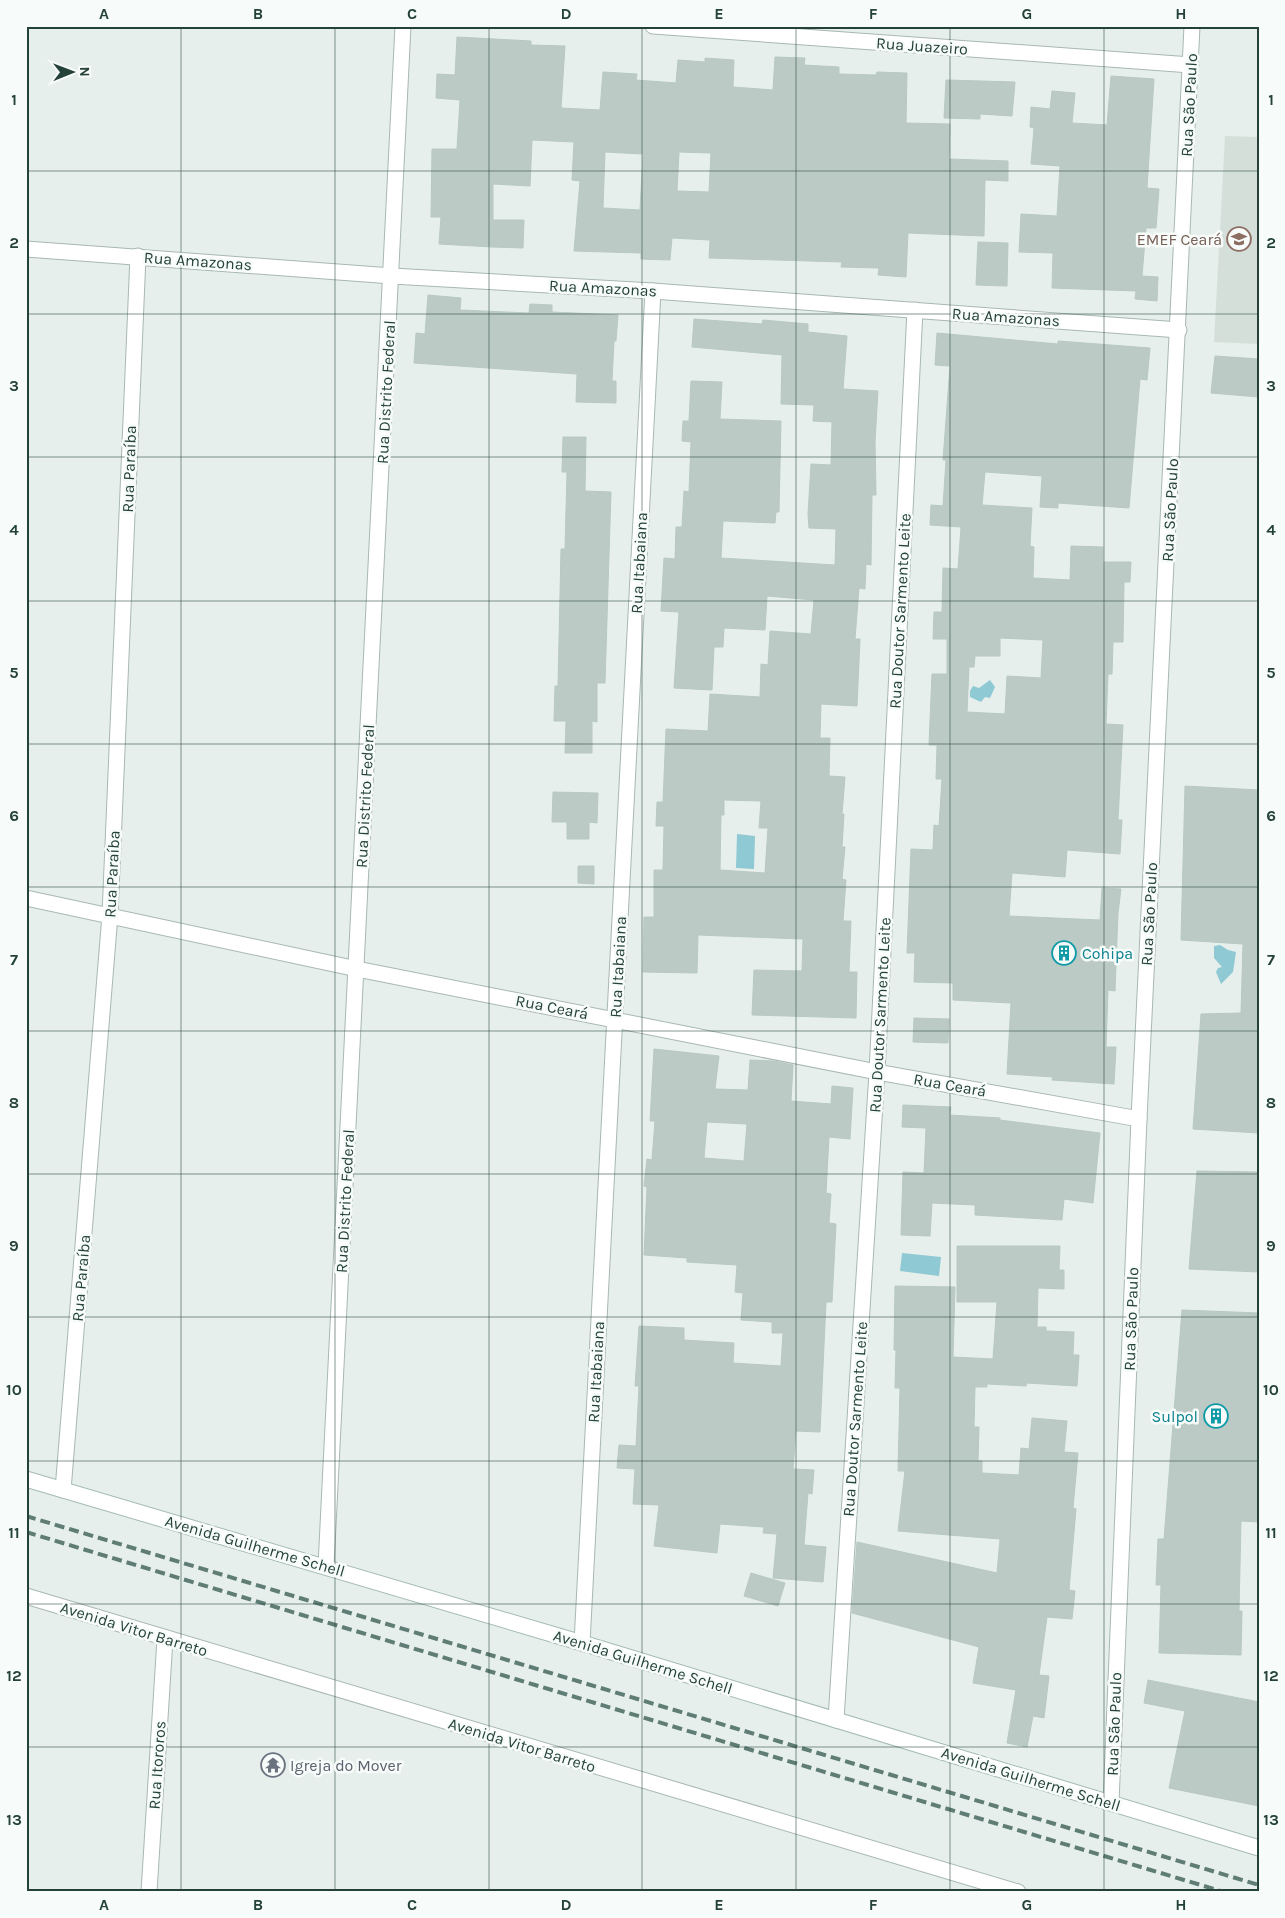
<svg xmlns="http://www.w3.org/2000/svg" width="1285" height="1918" viewBox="0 0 1285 1918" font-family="Karla,sans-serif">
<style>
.built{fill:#d4dfda}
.water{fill:#8ec9d4}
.building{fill:#bbcac4;stroke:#b8c9c2;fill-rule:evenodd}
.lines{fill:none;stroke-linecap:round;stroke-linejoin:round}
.minor-casing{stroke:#a8b8b2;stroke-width:17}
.tertiary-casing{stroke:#a8b8b2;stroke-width:17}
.secondary-casing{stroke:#a4bbb3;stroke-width:17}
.minor{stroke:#fff;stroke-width:15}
.tertiary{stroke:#fff;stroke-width:15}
.secondary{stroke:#fff;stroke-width:15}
.rail{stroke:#5f7d75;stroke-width:4;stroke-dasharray:10 5;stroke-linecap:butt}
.grid{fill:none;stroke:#24423a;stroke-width:1;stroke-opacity:0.55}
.labels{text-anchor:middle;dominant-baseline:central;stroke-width:5;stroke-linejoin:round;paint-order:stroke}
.street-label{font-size:16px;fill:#24423a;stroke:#f7fbf9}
.education-label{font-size:16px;fill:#785e54;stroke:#f7fbf9;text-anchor:end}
.culture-label{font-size:16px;fill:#0d838f;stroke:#f7fbf9;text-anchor:start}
.worship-label{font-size:16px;fill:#5b616d;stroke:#f7fbf9;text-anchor:start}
.neatline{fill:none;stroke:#24423a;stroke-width:2}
.grid-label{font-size:16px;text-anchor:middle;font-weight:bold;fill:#24423a}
</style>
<rect width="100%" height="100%" fill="#e6efeb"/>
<path class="built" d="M1225,136L1259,137V344L1214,342Z"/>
<g class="water">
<path d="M990,680L995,687L990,698L985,697L981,702L970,697V691L973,686L979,688Z"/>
<path d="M737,834L755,836L754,869L736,868Z"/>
<path d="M1220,945L1228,950L1236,952L1233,972L1221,984L1216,972L1218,968L1222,967L1214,958V946Z"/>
<path d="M902,1253L941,1257L939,1276L900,1271Z"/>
</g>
<g class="building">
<path d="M457,37L531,41V45L565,46L561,108L600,110L603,72L637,74L636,80L676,83L678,60L705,62V58L734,60L733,87L773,90L775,57L805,58L804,65L839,67V74L876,75L877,72L907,73L906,123L950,124L949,159L1008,161V181L985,180L984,236L908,233L906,277L878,275L879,268L841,267L842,262L709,258L710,240L672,238L670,260L641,259V253L574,251L580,181L572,180L574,142L532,140L530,186L493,184V220H524L523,248L492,247L439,244L441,217H431L432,149H457L460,100L436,98L437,74L455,75ZM605,152L643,154L640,210L603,208ZM679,152L711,153L709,192L677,191Z"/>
<path d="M1111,76L1154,79L1147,188L1159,189L1156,228H1146L1142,276L1158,277L1157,301L1135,299L1136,291L1052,288L1053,253L1019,252L1021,214L1057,216L1060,166L1031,164L1034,128L1030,127L1031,107L1050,109L1052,91L1075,93L1072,123L1107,125Z"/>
<path d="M946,80L1015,82L1012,116L980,114V119L944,118Z"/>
<path d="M978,242L1008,243L1007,286L976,285Z"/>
<path d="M428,295L461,298L460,310L529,313L530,304L552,305V312L618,315L616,341H614L612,381H616V403L576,402L577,374L414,363L416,333L425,334Z"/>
<path d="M694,319L762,324L763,320L808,324V332L847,336L843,389L878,391L875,441L876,495H872L871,565L866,564L865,589L859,588L855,639H860L857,706L821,704L820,738H830L829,776L845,777L842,814H844L842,847H845L842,879L846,880L843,921H851L849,972H857L856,1018L752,1015L754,970L802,971L803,939L698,935L697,973L643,972L644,917H654V870H663L664,826H656L657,802H663L666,729L708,731L710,694L760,697L761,664L768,665L770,631L811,634L814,600L767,596L765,630L724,628L723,647H714L712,690L674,688L679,612L661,611L664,558L675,559L676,527H682L684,491L689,492L691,442L682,441L683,421H689L691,381L722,382L720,419L781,421L779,512H776L775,523L723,521L721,558L835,565L836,529L809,528L808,514L811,464L831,465L832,422L813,421L814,405L781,404L782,355L692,347ZM724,800L761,801L759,828H768L765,873L720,870L721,815H724Z"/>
<path d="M937,333L1058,344V341L1150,348L1147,380L1140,379L1129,508L1058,503V508L1040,507L1042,476L985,472L982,505L1032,508L1030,546L1034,547L1033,578L1070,580L1071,546L1103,547V562H1131L1130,582H1124L1123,642H1113L1112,674H1108L1106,724L1123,725L1118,820H1122L1120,854L1067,850L1065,877L1012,873L1009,916L1100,920L1102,888L1121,889L1118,913L1115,991L1108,990L1106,1047H1116L1114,1084L1052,1080L1053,1077L1007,1074L1011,1003L953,1000V983L914,982L915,953H907L911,849L933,850L934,825L939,826L942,779H936L937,745H929L932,674H947V639H933L934,612H942L943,568L958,569L961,527L930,525L931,505L943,506L946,460H943L950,366L935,365ZM1000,638L1043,640L1041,678L1007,676L1005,714L967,712L969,667H974L975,656H1000Z"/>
<path d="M1215,356L1259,359V397L1211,393Z"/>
<path d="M563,437H586L585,491L611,492L605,683H597V722L592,721V753H565L566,721H554L555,686H558L561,549H565L567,472H562Z"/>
<path d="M1185,786L1259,790V1133L1193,1129L1201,1014L1241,1013L1243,944L1181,940Z"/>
<path d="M553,792L598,793L597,823L589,822V839H567V822H552Z"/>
<path d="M578,866H594V884L578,883Z"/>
<path d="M914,1018L949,1019L948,1043L913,1042Z"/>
<path d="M654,1049L719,1056L715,1089L748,1090L750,1060L774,1061L793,1065L791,1101L831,1104L832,1086L853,1088L850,1139L829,1137L826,1193L831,1194L829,1223L836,1224L832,1302H826L820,1432L796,1431L793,1469L814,1470L812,1494L808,1493L804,1545L826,1547L823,1582L773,1578L777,1534L763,1533L764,1527L720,1524L717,1553L654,1546L659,1505L633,1504L635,1469L617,1468L619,1445L636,1446L639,1386H635L639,1326L684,1328V1340L734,1343L733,1363L781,1366L783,1333H772V1322L741,1320L743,1293L735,1292L737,1265L687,1262V1258L644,1255L647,1187L644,1186L647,1159L652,1160L655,1121H650ZM707,1122L747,1124L744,1161L704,1158Z"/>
<path d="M903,1105L951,1107L950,1115L1000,1118V1120L1100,1133L1093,1203L1064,1199L1062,1220L975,1215V1205L932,1203L930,1236L901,1235L903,1172L924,1173L926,1128L902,1127Z"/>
<path d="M1197,1171L1259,1172V1272L1189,1269Z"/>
<path d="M957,1246H1060L1059,1270H1064V1289L1038,1288L1037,1327H1046V1331L1074,1332L1073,1355H1079L1077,1386L1027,1383L1026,1386L987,1384V1387H975L974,1427H979L978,1461H982V1473L1019,1475L1021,1448L1029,1449L1032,1418L1067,1421L1064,1452L1078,1453L1073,1508L1076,1509L1069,1590L1075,1591L1072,1619L1047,1617L1039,1675L1049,1676L1044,1718L1033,1716L1027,1747L1007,1743L1016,1690L973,1683L979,1647L852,1613L857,1542L997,1573L1000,1539L898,1531L905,1471H898L900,1388H895L896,1350H894L895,1286L955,1287L953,1357L993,1359L997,1302H957Z"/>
<path d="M1182,1310L1259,1313V1522L1241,1521L1239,1611H1242L1241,1655L1159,1653L1161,1585H1156L1158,1539H1164Z"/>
<path d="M751,1573L785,1583L778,1606L744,1596Z"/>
<path d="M1148,1680L1259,1702V1806L1169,1788L1185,1711L1144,1703Z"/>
</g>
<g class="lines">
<g class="minor-casing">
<g id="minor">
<path d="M653,26L1191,65"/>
<path d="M26,249L392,276L653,291L1179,330"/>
<path d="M26,898L357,969L877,1072L1139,1119"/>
<path d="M63,1490L110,915L138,256"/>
<path d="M326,1566L403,26"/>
<path d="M26,1596L1018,1892"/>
<path d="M582,1643L653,291"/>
<path d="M836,1720L877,1072L915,310"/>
<path d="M149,1892L165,1639"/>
</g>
</g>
<g class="tertiary-casing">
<path id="tertiary" d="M1111,1803L1139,1119L1192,26"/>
</g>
<g class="secondary-casing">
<path id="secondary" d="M26,1479L582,1643L1259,1848"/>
</g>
<use href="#minor" class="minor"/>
<use href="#tertiary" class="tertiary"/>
<use href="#secondary" class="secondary"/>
<g class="rail">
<path d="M26,1516L1259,1885"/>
<path d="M26,1532L1224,1892"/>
</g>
</g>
<path class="grid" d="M181,26V1892M335,26V1892M489,26V1892M642,26V1892M796,26V1892M950,26V1892M1104,26V1892M26,171H1259M26,314H1259M26,457H1259M26,601H1259M26,744H1259M26,887H1259M26,1031H1259M26,1174H1259M26,1317H1259M26,1461H1259M26,1604H1259M26,1747H1259"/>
<defs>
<g id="school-ring" transform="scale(1.25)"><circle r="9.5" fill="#f7fbf9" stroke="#8d6e63" stroke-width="1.5"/><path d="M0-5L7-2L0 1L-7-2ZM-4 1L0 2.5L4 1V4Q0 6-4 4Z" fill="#8d6e63"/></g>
<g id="building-ring" transform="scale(1.25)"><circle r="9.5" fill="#f7fbf9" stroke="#0f9aa8" stroke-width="1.5"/><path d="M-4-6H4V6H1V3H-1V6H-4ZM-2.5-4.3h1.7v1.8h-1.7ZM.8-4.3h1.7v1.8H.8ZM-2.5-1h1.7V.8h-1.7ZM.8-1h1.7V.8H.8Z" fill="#0f9aa8"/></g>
<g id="temple-ring" transform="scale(1.25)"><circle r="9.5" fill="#f7fbf9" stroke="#6b7280" stroke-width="1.5"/><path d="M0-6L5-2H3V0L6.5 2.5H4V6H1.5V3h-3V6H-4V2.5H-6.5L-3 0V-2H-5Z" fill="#6b7280"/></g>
</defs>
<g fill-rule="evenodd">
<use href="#school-ring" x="1239" y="239"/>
<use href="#building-ring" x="1064" y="953"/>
<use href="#building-ring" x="1216" y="1416"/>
<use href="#temple-ring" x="273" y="1765"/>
</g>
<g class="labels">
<g class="street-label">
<text transform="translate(922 46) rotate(4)">Rua Juazeiro</text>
<text transform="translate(1189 105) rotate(-87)">Rua São Paulo</text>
<text transform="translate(198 261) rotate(4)">Rua Amazonas</text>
<text transform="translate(603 288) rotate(3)">Rua Amazonas</text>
<text transform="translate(1006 317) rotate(4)">Rua Amazonas</text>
<text transform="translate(386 392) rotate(-87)">Rua Distrito Federal</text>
<text transform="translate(129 469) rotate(-88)">Rua Paraíba</text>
<text transform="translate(1170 510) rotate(-87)">Rua São Paulo</text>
<text transform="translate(639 563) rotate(-87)">Rua Itabaiana</text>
<text transform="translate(900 611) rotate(-87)">Rua Doutor Sarmento Leite</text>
<text transform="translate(365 796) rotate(-87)">Rua Distrito Federal</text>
<text transform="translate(112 874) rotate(-87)">Rua Paraíba</text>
<text transform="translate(1149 914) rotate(-87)">Rua São Paulo</text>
<text transform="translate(618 967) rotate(-87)">Rua Itabaiana</text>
<text transform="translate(552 1007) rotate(11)">Rua Ceará</text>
<text transform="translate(880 1015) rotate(-87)">Rua Doutor Sarmento Leite</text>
<text transform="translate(950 1085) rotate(10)">Rua Ceará</text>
<text transform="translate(345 1201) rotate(-87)">Rua Distrito Federal</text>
<text transform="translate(81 1278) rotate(-85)">Rua Paraíba</text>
<text transform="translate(1131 1319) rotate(-88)">Rua São Paulo</text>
<text transform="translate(596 1372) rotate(-87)">Rua Itabaiana</text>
<text transform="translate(855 1419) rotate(-86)">Rua Doutor Sarmento Leite</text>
<text transform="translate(255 1546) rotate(16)">Avenida Guilherme Schell</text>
<text transform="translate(134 1629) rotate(17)">Avenida Vitor Barreto</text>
<text transform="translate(643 1662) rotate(17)">Avenida Guilherme Schell</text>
<text transform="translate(1114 1724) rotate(-88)">Rua São Paulo</text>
<text transform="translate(522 1745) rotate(17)">Avenida Vitor Barreto</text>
<text transform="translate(157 1765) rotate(-86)">Rua Itororos</text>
<text transform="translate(1031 1779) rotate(17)">Avenida Guilherme Schell</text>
</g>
<g class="education-label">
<text x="1222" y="239">EMEF Ceará</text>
</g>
<g class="culture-label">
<text x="1082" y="953">Cohipa</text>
<text x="1198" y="1416" text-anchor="end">Sulpol</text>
</g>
<g class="worship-label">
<text x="290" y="1765">Igreja do Mover</text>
</g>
</g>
<rect width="1285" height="1918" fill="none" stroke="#f7fbf9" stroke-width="55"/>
<g transform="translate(72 72) rotate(89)" stroke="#f7fbf9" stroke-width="4" paint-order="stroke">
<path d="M0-4L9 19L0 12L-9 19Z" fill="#24423a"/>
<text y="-8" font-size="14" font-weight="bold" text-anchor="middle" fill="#24423a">N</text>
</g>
<rect x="28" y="28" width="1230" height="1862" class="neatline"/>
<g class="grid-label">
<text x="104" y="19">A</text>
<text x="258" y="19">B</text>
<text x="412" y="19">C</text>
<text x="566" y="19">D</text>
<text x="719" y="19">E</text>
<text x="873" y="19">F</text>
<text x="1027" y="19">G</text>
<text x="1181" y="19">H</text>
<text x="14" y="105">1</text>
<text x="1271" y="105">1</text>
<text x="14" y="248">2</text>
<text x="1271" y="248">2</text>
<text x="14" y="391">3</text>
<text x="1271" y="391">3</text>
<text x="14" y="535">4</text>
<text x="1271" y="535">4</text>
<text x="14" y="678">5</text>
<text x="1271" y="678">5</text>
<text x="14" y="821">6</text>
<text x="1271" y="821">6</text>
<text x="14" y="965">7</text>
<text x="1271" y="965">7</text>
<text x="14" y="1108">8</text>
<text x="1271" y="1108">8</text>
<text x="14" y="1251">9</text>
<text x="1271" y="1251">9</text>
<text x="14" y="1395">10</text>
<text x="1271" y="1395">10</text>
<text x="14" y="1538">11</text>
<text x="1271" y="1538">11</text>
<text x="14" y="1681">12</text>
<text x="1271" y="1681">12</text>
<text x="14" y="1825">13</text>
<text x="1271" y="1825">13</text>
<text x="104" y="1910">A</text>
<text x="258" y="1910">B</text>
<text x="412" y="1910">C</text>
<text x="566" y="1910">D</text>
<text x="719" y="1910">E</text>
<text x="873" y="1910">F</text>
<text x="1027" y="1910">G</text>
<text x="1181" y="1910">H</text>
</g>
</svg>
